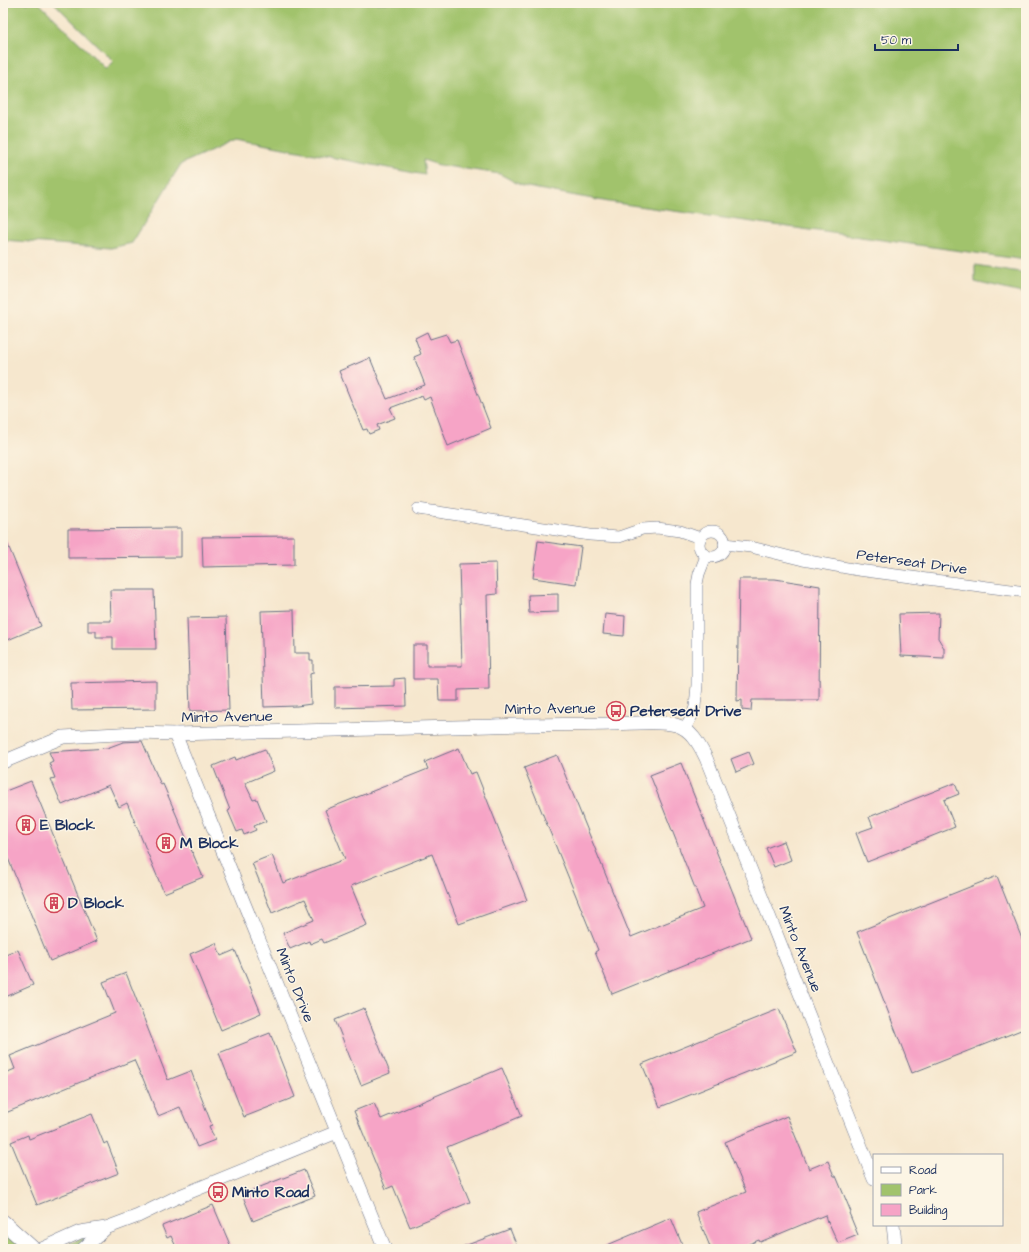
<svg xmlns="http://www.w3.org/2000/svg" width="1029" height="1252" viewBox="0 0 1029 1252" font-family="'Architects Daughter',sans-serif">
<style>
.green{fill:#a1c36c;stroke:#5e7965}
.building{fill:#f6a4c6}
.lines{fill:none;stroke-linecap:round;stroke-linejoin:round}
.minor-casing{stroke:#686f85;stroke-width:12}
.tertiary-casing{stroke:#686f85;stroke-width:14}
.secondary-casing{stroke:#686f85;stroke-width:16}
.minor{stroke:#fff;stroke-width:11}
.tertiary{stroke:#fff;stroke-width:13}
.secondary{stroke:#fff;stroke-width:15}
.labels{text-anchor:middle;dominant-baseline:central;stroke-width:3;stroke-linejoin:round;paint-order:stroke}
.street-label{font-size:15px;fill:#1b2f5e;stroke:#fcf5e5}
.poi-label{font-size:15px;font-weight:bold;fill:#1b2f5e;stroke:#fcf5e5;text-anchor:start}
</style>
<rect width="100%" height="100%" fill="#fcf5e5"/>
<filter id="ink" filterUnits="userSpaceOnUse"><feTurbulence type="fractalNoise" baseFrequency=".025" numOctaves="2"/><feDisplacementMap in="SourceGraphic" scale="8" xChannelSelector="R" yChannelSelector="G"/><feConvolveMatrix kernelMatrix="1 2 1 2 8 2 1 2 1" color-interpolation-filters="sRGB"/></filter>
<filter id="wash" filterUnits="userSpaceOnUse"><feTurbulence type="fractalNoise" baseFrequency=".012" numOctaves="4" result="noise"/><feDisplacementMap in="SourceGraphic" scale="16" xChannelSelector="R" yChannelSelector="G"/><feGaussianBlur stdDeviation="0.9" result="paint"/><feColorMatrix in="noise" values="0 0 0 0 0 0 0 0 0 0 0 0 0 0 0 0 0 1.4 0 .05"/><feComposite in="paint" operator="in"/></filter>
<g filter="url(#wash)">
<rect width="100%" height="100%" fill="#f6e7ce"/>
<g class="green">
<path d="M3,3H39L106,69L113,61L54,3H1026V260L609,202L522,186L500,174L439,165L423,160L425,175L236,139L181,164L132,243L111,248L3,240Z"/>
<path d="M975,265L1026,273V294L975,282Z"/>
<path d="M3,1228L20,1247L12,1249H6L3,1243Z"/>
<path d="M88,1236L77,1249H60L61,1247Z"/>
</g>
<g id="blocks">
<g class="building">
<path d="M427,332L430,339L446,334L450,342L457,340L491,428L448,446L430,397L424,400L422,396L390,408L395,418L377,425L379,430L369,434L367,429L363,430L339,371L370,358L387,399L425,385L414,357L421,354L415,338Z"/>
<path d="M181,528V557L68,558V529Z"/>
<path d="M3,533L41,626L3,642Z"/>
<path d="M294,536V565L203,567L202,537Z"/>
<path d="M538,541L581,547L576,584L533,578Z"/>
<path d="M496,563L497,594L487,595L489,689L458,690V701H439L438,679H413V645H427V666H462L459,564Z"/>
<path d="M739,579H775L820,586L819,700H752L751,711L742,710V700L737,701Z"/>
<path d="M110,590H154L156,649H113V637H96V631H88V621H111Z"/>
<path d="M558,594V612L529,613L528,595Z"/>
<path d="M294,610L295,653H310V660H313V673L310,674L311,704L297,706L264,707L261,611Z"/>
<path d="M939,613L938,638L944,648V658L901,656L899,614Z"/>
<path d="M605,614L625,616L624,636L603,634Z"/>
<path d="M226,617L229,710L190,711L187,618Z"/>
<path d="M405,678L406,706L335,708V687L394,686V679Z"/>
<path d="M156,681V709L72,710L71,683Z"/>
<path d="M142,741L161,785L163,784L203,877L164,893L127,803L119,807L109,785L62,805L51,779L55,778L49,763L53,761L49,752L107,748L123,742Z"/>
<path d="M459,748L470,774L476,772L527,900L459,924L432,854L351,886L367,925L324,943L322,939L310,944L309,941L290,949L283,933L314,920L305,899L272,913L252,863L272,855L283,883L345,859L325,810L428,769L425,762Z"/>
<path d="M265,749L274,771L245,783L253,800L257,799L266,821L254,826L256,830L244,835L242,830L237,832L228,811L230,810L213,766L235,757L236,760Z"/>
<path d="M749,752L754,764L736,772L731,759Z"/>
<path d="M557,755L631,937L703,908L650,775L681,763L751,938L612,994L595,952L598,950L524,768Z"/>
<path d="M31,781L97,941L50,961L3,846V792Z"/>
<path d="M955,783L959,794L944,800L955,827L867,862L856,833L873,827L869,817Z"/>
<path d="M784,841L791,860L774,867L766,848Z"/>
<path d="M997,876L1026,949V1028L912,1073L857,932Z"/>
<path d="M216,943L221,956L235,950L261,1013L221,1030L190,954Z"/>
<path d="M18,950L33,985L3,998V956Z"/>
<path d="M126,973L168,1080L191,1071L212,1125L209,1126L215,1140L197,1147L180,1107L158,1116L142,1076H141L134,1060L3,1114V1074L15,1069L10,1056L115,1013L103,982Z"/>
<path d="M364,1008L390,1073L361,1085L335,1020Z"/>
<path d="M779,1009L797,1052L660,1107L642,1064Z"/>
<path d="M270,1033L295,1097L244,1117L219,1053Z"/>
<path d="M502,1068L522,1116L447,1147L470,1202L410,1227L393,1186L386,1189L354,1111L374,1103L381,1119Z"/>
<path d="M92,1114L104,1144L107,1142L119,1173L37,1205L11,1142L28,1135L29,1139Z"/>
<path d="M787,1116L809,1169L828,1161L834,1176H836L851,1212L849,1213L858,1235L838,1243L828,1221L827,1222L825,1215L760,1242L759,1240L736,1249H711L696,1212L746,1192L725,1142Z"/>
<path d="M304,1170L315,1196L253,1221L242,1194Z"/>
<path d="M213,1205L231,1247L225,1249H177L171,1236L167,1238L162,1226Z"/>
<path d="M671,1218L684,1249H598Z"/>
<path d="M510,1229L518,1249H459V1248Z"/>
</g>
</g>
</g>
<g filter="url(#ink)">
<use href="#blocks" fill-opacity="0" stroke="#686f85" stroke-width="1"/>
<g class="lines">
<g class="minor-casing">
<g id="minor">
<path d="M418,509L590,535L619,537L642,529L657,528L680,531L700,538"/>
<circle cx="712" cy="544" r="13"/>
<path d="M724,544L751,547L803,560L858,570L1026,592"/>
<path d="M685,729L692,716L695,707L697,685V584L699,574L706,556"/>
</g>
</g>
<g class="tertiary-casing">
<g id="tertiary">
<path d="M175,734L385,1249"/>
<path d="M3,762L63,737L136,733L175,734L492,726C532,724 572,725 612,724C629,724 660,720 676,725C691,729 699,744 706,758L874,1179"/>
<path d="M893,1225L895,1242L893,1249"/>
<path d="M42,1249L80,1232L106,1228L138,1216L175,1198L337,1132"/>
<path d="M83,1249L106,1228"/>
</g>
</g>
<g class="secondary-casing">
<path id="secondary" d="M3,1222L32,1248"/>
</g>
<use href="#minor" class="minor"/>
<use href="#tertiary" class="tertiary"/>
<use href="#secondary" class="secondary"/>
</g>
</g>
<defs>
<g id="bus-ring" transform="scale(1)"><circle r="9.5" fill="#fcf5e5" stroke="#d1495b" stroke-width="1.5"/><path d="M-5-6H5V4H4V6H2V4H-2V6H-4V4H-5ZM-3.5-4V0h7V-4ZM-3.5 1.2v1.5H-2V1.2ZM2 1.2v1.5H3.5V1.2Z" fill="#d1495b"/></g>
<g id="building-ring" transform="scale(1)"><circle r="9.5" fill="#fcf5e5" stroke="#d1495b" stroke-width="1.5"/><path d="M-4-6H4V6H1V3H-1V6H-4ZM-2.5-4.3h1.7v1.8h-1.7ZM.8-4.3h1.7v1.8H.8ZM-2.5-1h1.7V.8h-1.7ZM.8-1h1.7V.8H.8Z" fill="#d1495b"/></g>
</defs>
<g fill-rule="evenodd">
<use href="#bus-ring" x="616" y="711"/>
<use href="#building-ring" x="26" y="825"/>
<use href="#building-ring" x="166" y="843"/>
<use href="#building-ring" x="54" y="903"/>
<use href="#bus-ring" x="218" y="1192"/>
</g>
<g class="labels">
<g class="street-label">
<text transform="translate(912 562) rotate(8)">Peterseat Drive</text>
<text transform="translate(550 709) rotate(-1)">Minto Avenue</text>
<text transform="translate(227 717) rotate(-1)">Minto Avenue</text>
<text transform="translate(800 949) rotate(68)">Minto Avenue</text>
<text transform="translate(295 985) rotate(68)">Minto Drive</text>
</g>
<g class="poi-label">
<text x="630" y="711">Peterseat Drive</text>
<text x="40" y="825">E Block</text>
<text x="180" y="843">M Block</text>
<text x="68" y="903">D Block</text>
<text x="232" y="1192">Minto Road</text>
</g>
</g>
<rect width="1029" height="1252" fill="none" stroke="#fcf5e5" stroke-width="16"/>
<rect x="873" y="1154" width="130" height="72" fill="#fcf5e5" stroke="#a2a6af"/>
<rect x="881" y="1167" width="20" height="6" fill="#ffffff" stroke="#a2a6af"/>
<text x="909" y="1174" font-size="12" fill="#1b2f5e">Road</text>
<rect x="881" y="1184" width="20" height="12" fill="#a1c36c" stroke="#a2a6af"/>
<text x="909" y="1194" font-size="12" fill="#1b2f5e">Park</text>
<rect x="881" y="1204" width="20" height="12" fill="#f6a4c6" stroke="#a2a6af"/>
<text x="909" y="1214" font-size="12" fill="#1b2f5e">Building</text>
<path d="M875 44v6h83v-6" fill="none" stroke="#1b2f5e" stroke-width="2"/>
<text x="881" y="44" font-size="12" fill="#1b2f5e" stroke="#fcf5e5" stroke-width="3" paint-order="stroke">50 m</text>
</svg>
